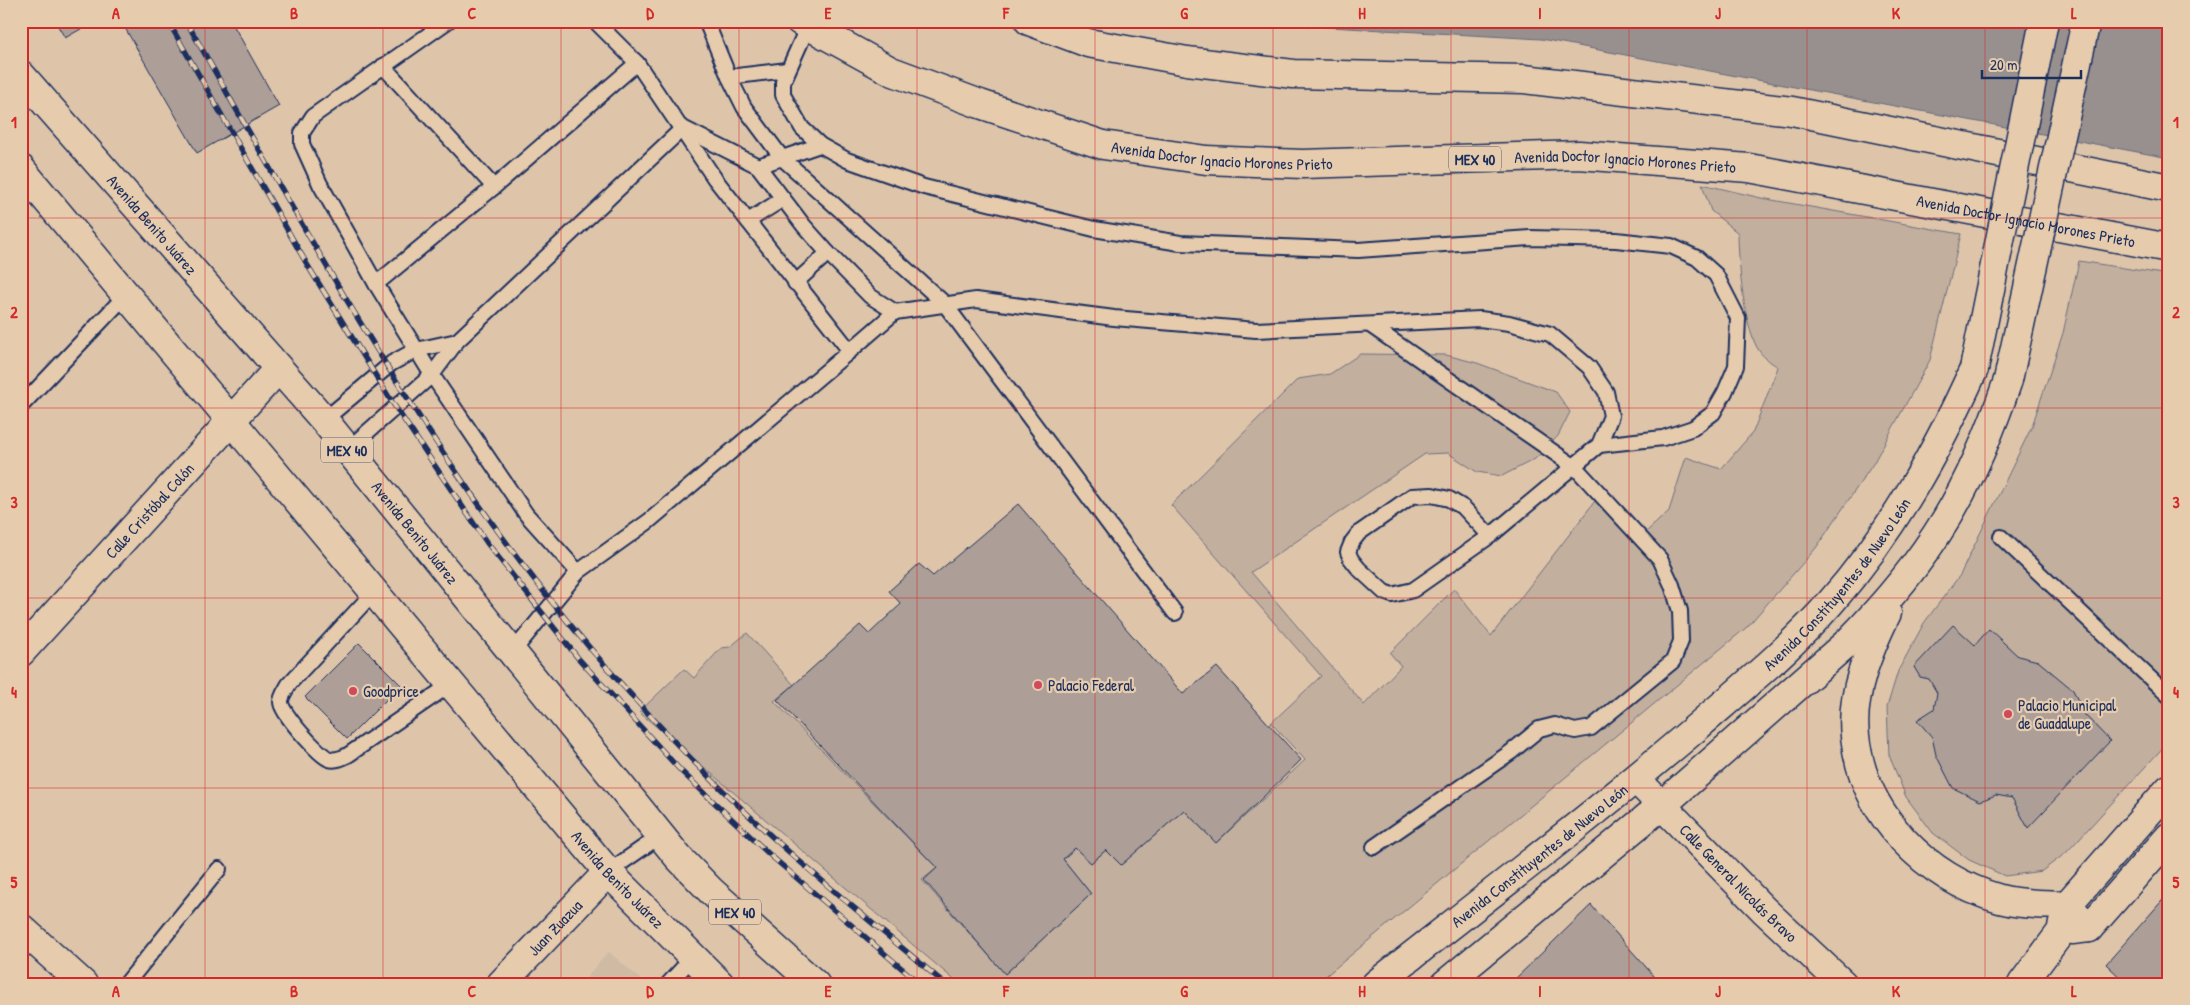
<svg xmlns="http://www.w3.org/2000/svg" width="2190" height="1005" viewBox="0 0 2190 1005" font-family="'Patrick Hand',sans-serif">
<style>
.built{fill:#cfbaa4}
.green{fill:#c2af9e;stroke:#6e6f7e}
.water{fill:#98908f;stroke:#66697b}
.building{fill:#ad9f97;stroke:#1b2f5e}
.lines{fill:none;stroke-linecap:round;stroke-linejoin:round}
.lane-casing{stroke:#1b2f5e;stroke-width:18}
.street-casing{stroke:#1b2f5e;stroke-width:31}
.secondary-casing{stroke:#1b2f5e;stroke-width:31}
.primary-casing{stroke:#1b2f5e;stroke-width:31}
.highway-casing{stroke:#1b2f5e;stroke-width:31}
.lane{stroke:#e6cbad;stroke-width:14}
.street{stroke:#e6cbad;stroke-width:28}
.secondary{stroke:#e6cbad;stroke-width:28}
.primary{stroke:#e6cbad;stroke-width:28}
.highway{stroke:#e6cbad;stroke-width:28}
.rail-casing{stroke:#1b2f5e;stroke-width:5.5}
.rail{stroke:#e6cbad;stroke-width:4;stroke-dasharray:11;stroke-linecap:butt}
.secondary-bridge-casing{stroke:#1b2f5e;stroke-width:31;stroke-linecap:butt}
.secondary-bridge{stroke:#e6cbad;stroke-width:28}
.grid{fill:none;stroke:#d62828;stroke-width:1;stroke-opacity:0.55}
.poi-dot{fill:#d1495b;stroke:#e6cbad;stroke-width:2}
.labels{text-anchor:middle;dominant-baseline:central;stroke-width:4.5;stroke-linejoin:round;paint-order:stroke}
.shield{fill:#e6cbad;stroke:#585e76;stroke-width:1}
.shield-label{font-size:15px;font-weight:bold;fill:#1b2f5e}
.street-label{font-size:16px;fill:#1b2f5e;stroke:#e6cbad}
.poi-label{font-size:16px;fill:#1b2f5e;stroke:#e6cbad;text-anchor:start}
.neatline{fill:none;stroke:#d62828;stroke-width:2}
.grid-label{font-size:16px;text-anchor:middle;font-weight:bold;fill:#d62828}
</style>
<rect width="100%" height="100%" fill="#dec5aa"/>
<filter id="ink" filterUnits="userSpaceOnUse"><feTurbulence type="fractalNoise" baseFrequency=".02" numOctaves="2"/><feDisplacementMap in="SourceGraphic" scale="10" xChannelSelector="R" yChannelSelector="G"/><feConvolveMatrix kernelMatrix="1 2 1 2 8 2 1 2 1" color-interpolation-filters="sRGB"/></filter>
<g filter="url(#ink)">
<path class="built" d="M609,951V952L646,984H581Z"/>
<g class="green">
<path d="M1702,184L1761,198L1961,234L1930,360L1873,464L1816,548L1747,627L1316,984H959L639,712L684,669L694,678L721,648L730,647L747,633L794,685L774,701L937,868L922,880L1005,974L1091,894L1063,859L1075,848L1091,863L1106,850L1121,865L1184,810L1216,843L1305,760L1271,723L1321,676L1171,505L1298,379L1330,374L1360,354L1446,355L1477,363L1556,392L1570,412L1558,436L1535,459L1502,476L1477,472L1448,453L1425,454L1251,572L1364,705L1401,666L1390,653L1454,589L1491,636L1595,501L1607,497L1646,532L1669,511L1686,457L1721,469L1753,432L1778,367C1772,363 1764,358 1760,352C1744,332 1738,260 1738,233L1711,211Z"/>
<path d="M2079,261L2169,275V741L2066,853L2042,871L2005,876L1969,860L1933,833L1906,797L1889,755L1887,707L1898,671L1924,623L1960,575L2032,426L2063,333Z"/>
</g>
<path class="water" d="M1224,21H2169V158L1541,39Z"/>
<g class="building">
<path d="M55,21H95L65,38Z"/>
<path d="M121,21H231L279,106L197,153Z"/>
<path d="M1018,504L1183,694L1217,667L1301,760L1216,843L1184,810L1121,865L1106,850L1091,863L1075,848L1063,859L1091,894L1005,974L924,880L937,868L777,700L860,625L869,634L901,604L889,591L919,564L933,576Z"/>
<path d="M1953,625L1975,645L1989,629L2018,656L2038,661L2073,690L2084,714L2110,741L2028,828L2012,798L1996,795L1980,801L1953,788L1936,755L1932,737L1917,720L1934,709L1937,693L1929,679L1920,677L1914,667Z"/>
<path d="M359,643L401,685L347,739L305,697Z"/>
<path d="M2169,893V984H2127L2106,964Z"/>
<path d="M1591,905L1661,984H1510Z"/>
</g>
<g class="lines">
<g class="lane-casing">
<g id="lane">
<path d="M448,21L313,116L302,133V144L320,184L376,284L432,375L526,514L578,572L649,521L850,351L715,179L637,63L595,21"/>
<path d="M706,21L729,77L744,107L782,158L758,166L804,226L828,253L795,283"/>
<path d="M808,26L783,82V95L802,128L820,145L847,160L924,187L1094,229L1180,243L1358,250L1530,238L1616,240L1671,246L1697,258L1716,275L1738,318L1736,366L1725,392L1713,413L1693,428L1663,438L1599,445"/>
<path d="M383,66L494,187"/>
<path d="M729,77L787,70"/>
<path d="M820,145L782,158L944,303L1175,613"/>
<path d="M748,221L783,199"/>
<path d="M828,253L870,296L895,312L976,300L1114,318L1256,330L1480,319L1509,323L1550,334L1589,367L1606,392L1611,416L1599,445L1490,536L1413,590L1392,595L1384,592L1359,569L1351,559L1348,552L1352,542L1359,533L1412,496L1432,495L1449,499L1464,508L1490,536"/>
<path d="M376,284L494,187L637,63"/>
<path d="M1370,325L1575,467L1660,559L1672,585L1680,611L1681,641L1673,661L1591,728L1575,731L1555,725L1539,729L1511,752L1374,847"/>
<path d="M850,351L895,312"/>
<path d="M21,406L126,295"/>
<path d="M324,420L392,363L416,350L457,341"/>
<path d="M347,450L432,375L457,341L683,128L758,166"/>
<path d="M2001,537L2169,696"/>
<path d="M374,592L289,684C286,690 281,696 281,702C281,713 319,755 329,759C336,761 342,758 348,755L451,684"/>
<path d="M511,654L578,572"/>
<path d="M608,872L660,836"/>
<path d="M126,984L219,869"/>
<path d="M668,984L692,958"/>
</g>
</g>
<g class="street-casing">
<g id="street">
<path id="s1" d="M21,652L278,369"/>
<path id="s2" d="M1636,779L1764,910L1843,984"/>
<path d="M21,928L83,984"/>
<path id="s3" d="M501,984L608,872"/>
</g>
</g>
<g class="secondary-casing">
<g id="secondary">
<path d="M1887,613C1869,650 1850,694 1855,736C1863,815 1926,878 2000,899C2022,905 2045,904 2067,905L2089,928"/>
<path d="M2072,930L2089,928L2169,837"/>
<path id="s4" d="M1376,984C1484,899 1593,816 1697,727C1743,687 1790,649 1831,602C1892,532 1936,453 1974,369"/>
<path d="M1445,984L1661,806L1848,642C1930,559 1971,490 2008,380"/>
<path d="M2022,984L2061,932L2067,905L2169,789"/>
</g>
</g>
<g class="primary-casing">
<g id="primary">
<path id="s5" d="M21,75L324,420L678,857L711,891L815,984"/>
<path id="s6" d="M21,169L608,872L720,984"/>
</g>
</g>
<g class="highway-casing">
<g id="highway">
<path id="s7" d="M800,21L891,71L980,104L1103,145L1206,160L1303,164L1579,155L1749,168L2169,248"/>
<path d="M1029,21L1088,43L1187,61L1293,74L1524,79L1792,111L2169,188"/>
</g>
</g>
<use href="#lane" class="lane"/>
<use href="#street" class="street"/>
<use href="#secondary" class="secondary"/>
<use href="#primary" class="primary"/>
<use href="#highway" class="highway"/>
<g class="rail-casing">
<g id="rail">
<path d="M168,21L308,266L392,402L487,543L578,658L681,771L770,855L920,984"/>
<path d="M186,21C309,236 428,458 589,647C648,716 712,783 779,843C833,892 890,937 945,984"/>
</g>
</g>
<use href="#rail" class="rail"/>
<g class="secondary-bridge-casing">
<g id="secondary-bridge">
<path d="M1974,369L2044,21"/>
<path d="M2008,380L2086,21"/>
</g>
</g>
<use href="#secondary-bridge" class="secondary-bridge"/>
</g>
</g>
<path class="grid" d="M205,21V984M383,21V984M561,21V984M739,21V984M917,21V984M1095,21V984M1273,21V984M1451,21V984M1629,21V984M1807,21V984M1985,21V984M21,218H2169M21,408H2169M21,598H2169M21,788H2169"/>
<g class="poi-dot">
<circle cx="1038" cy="685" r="5"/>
<circle cx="353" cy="691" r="5"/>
<circle cx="2008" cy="714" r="5"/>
</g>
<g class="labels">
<g class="shield">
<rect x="1449" y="146.5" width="52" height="25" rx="4"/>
<rect x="321" y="437.5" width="52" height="25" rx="4"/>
<rect x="709" y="899.5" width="52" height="25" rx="4"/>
</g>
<g class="shield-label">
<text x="1475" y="159">MEX 40</text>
<text x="347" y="450">MEX 40</text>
<text x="735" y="912">MEX 40</text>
</g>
<g class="street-label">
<text stroke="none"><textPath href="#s7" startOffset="448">Avenida Doctor Ignacio Morones Prieto</textPath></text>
<text stroke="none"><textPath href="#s7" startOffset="852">Avenida Doctor Ignacio Morones Prieto</textPath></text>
<text stroke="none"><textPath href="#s7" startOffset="1258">Avenida Doctor Ignacio Morones Prieto</textPath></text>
<text stroke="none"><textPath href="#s5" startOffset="199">Avenida Benito Juárez</textPath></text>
<text stroke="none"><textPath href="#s1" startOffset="191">Calle Cristóbal Colón</textPath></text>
<text stroke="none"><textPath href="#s5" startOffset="604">Avenida Benito Juárez</textPath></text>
<text stroke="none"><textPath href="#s4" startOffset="612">Avenida Constituyentes de Nuevo León</textPath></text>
<text stroke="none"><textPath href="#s4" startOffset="208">Avenida Constituyentes de Nuevo León</textPath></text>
<text stroke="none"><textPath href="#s6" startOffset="928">Avenida Benito Juárez</textPath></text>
<text stroke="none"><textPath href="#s2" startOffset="146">Calle General Nicolás Bravo</textPath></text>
<text stroke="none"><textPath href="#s3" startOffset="78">Juan Zuazua</textPath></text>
</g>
<g class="poi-label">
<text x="1048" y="685">Palacio Federal</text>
<text x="363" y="691">Goodprice</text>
<text x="2018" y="705">Palacio Municipal<tspan x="2018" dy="18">de Guadalupe</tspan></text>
</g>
</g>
<rect width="2190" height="1005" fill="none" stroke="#e6cbad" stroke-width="55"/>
<path d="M1982 70v8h99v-8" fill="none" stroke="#1b2f5e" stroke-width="2.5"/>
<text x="1990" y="70" font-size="15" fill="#1b2f5e" stroke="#e6cbad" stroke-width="4" paint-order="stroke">20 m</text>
<rect x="28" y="28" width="2134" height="950" class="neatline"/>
<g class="grid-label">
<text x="116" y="19">A</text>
<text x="294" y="19">B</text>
<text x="472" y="19">C</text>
<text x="650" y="19">D</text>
<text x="828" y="19">E</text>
<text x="1006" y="19">F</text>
<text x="1184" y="19">G</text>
<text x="1362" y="19">H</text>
<text x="1540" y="19">I</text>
<text x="1718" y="19">J</text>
<text x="1896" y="19">K</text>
<text x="2074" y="19">L</text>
<text x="14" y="128">1</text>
<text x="2176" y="128">1</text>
<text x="14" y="318">2</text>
<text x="2176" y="318">2</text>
<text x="14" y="508">3</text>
<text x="2176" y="508">3</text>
<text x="14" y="698">4</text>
<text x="2176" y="698">4</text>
<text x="14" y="888">5</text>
<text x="2176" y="888">5</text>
<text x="116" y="997">A</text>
<text x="294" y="997">B</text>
<text x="472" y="997">C</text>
<text x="650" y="997">D</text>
<text x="828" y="997">E</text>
<text x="1006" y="997">F</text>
<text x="1184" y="997">G</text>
<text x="1362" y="997">H</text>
<text x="1540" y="997">I</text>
<text x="1718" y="997">J</text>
<text x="1896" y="997">K</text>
<text x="2074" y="997">L</text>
</g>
</svg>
